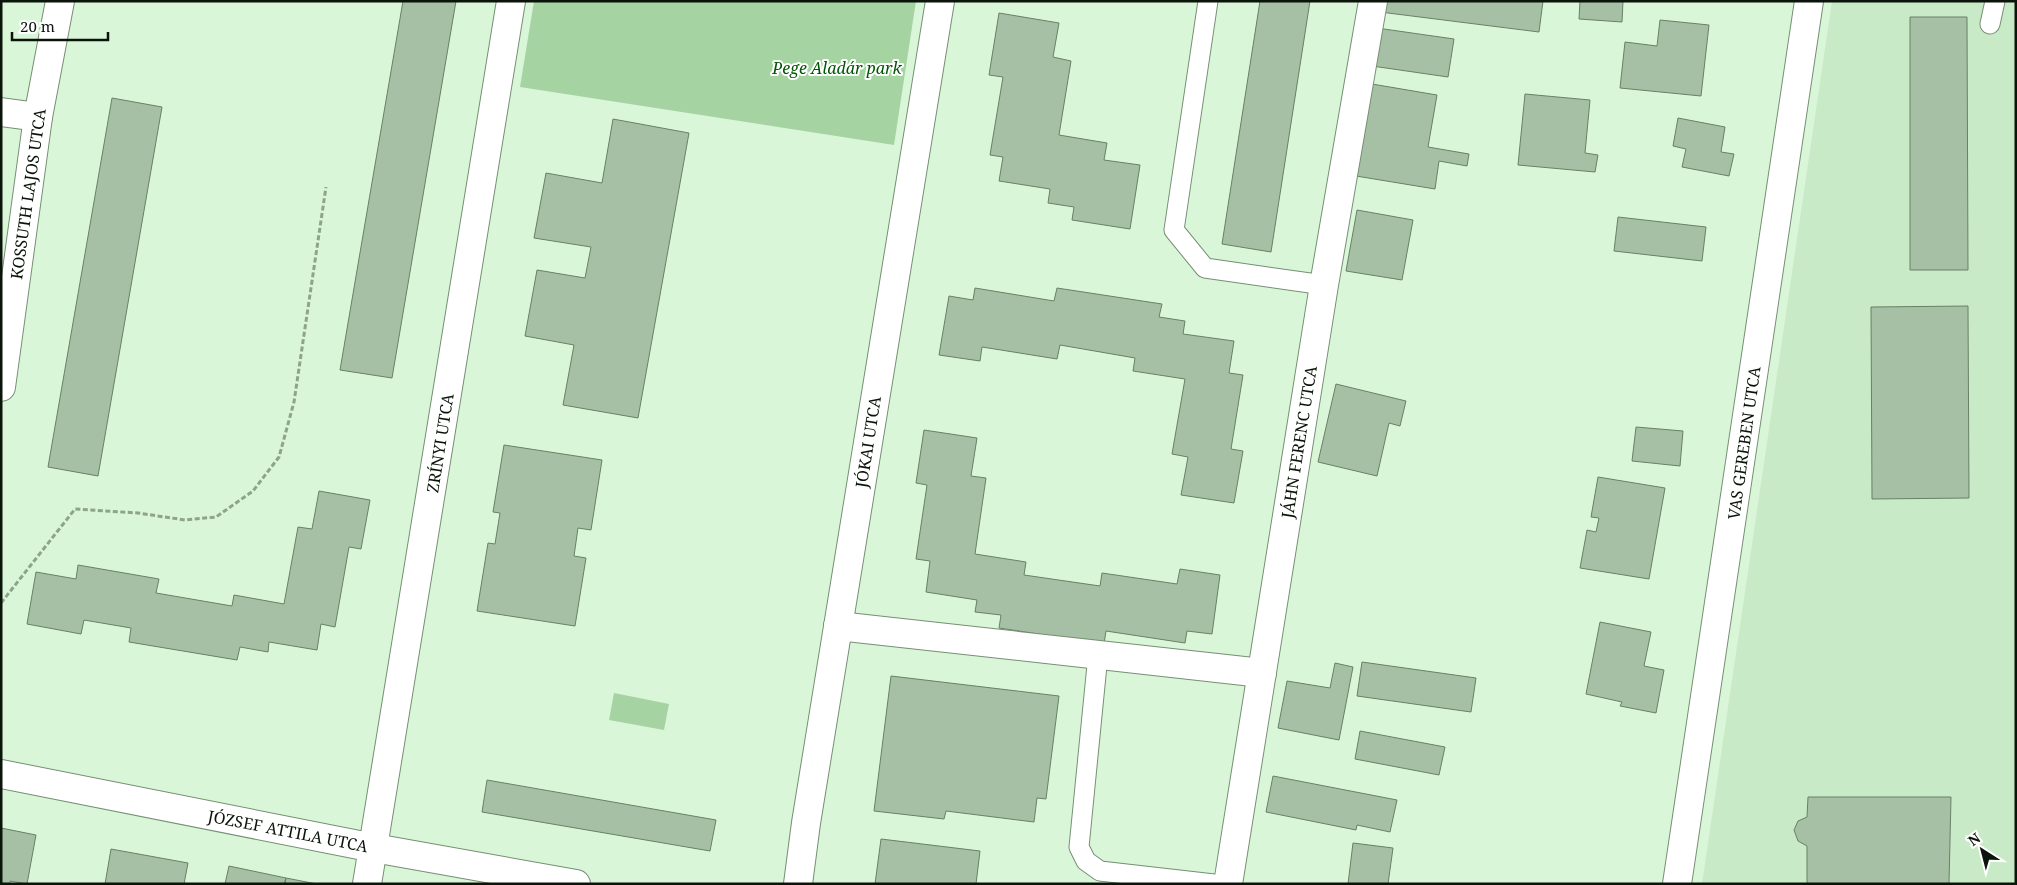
<svg xmlns="http://www.w3.org/2000/svg" width="2017" height="885" viewBox="0 0 2017 885" font-family="'Noto Serif',serif">
<style>
.built{fill:#c9eac6}
.green{fill:#a5d4a2}
.building{fill:#a5c0a4;stroke:#688166}
.lines{fill:none;stroke-linecap:round;stroke-linejoin:round}
.lane-casing{stroke:#768f74;stroke-width:21}
.street-casing{stroke:#768f74;stroke-width:30}
.path{stroke:#8ea38c;stroke-width:3;stroke-dasharray:5 2.5;stroke-linecap:butt}
.lane{stroke:#fff;stroke-width:19}
.street{stroke:#fff;stroke-width:28}
.labels{text-anchor:middle;dominant-baseline:central;stroke-width:4;stroke-linejoin:round;paint-order:stroke}
.park-label{font-size:16px;font-style:italic;fill:#005405;stroke:#fff}
.street-label{font-size:16px;fill:#0b140a;stroke:#fff}
</style>
<rect width="100%" height="100%" fill="#daf6d8"/>
<path class="built" d="M1832,1H2016V884H1702Z"/>
<g class="green">
<path d="M534,1H916L894,145L520,87Z"/>
<path d="M614,693L669,704L664,730L609,720Z"/>
</g>
<g class="building">
<path d="M403,1H456L392,378L340,370Z"/>
<path d="M1260,1H1310L1271,252L1222,244Z"/>
<path d="M1381,1H1543L1539,32L1380,12Z"/>
<path d="M1580,1H1623L1622,22L1579,19Z"/>
<path d="M999,13L1059,23L1053,57L1071,61L1059,135L1107,143L1104,160L1140,165L1130,229L1072,220L1074,207L1048,203L1050,189L999,181L1003,157L990,155L1003,77L989,75Z"/>
<path d="M1910,17H1967L1968,270H1910Z"/>
<path d="M1660,20L1709,25L1701,96L1620,88L1625,42L1657,46Z"/>
<path d="M1377,28L1454,39L1448,77L1372,66Z"/>
<path d="M1372,84L1437,95L1428,147L1469,154L1467,166L1439,161L1435,189L1356,176Z"/>
<path d="M1525,94L1590,100L1585,153L1598,155L1595,172L1518,165Z"/>
<path d="M112,98L162,107L98,476L48,467Z"/>
<path d="M1678,118L1725,127L1721,152L1734,154L1729,176L1682,167L1686,149L1673,146Z"/>
<path d="M613,119L689,133L638,418L563,405L574,345L525,336L537,270L585,278L591,247L534,238L546,173L602,183Z"/>
<path d="M1357,210L1413,220L1402,280L1346,271Z"/>
<path d="M1618,217L1706,227L1702,261L1614,251Z"/>
<path d="M975,288L1054,301L1057,288L1162,304L1159,317L1185,321L1183,334L1234,341L1229,373L1243,375L1231,449L1243,451L1234,503L1181,495L1188,457L1172,454L1185,379L1133,371L1135,358L1060,345L1057,359L982,347L980,361L939,355L949,296L973,300Z"/>
<path d="M1968,306L1969,498L1872,499L1871,307Z"/>
<path d="M1336,384L1406,401L1400,426L1389,423L1377,476L1318,462Z"/>
<path d="M1636,427L1683,431L1680,466L1632,461Z"/>
<path d="M924,430L977,438L971,476L986,478L975,554L1026,562L1024,575L1100,586L1102,573L1177,584L1180,569L1220,575L1212,634L1187,631L1185,643L1106,631L1104,644L999,628L1001,615L975,612L977,600L926,592L930,561L916,559L927,485L916,483Z"/>
<path d="M504,445L602,460L591,530L578,528L574,556L586,558L575,626L477,611L488,543L495,544L500,513L493,512Z"/>
<path d="M1598,477L1665,488L1649,579L1580,568L1587,530L1596,532L1599,518L1591,517Z"/>
<path d="M319,491L370,500L361,549L349,547L335,627L321,624L317,650L269,642L268,652L240,647L237,660L129,642L131,628L84,620L81,634L27,624L36,572L76,579L78,565L159,579L156,593L232,606L234,595L284,604L298,527L312,529Z"/>
<path d="M1600,622L1651,632L1644,666L1664,670L1656,713L1620,706L1622,702L1586,694Z"/>
<path d="M1362,662L1476,678L1471,712L1357,696Z"/>
<path d="M1335,663L1353,667L1339,740L1278,728L1287,681L1330,688Z"/>
<path d="M891,676L1059,696L1046,799L1037,798L1034,822L946,811L944,819L874,811Z"/>
<path d="M1360,731L1445,747L1439,775L1355,759Z"/>
<path d="M1273,776L1397,800L1390,832L1357,825L1356,830L1266,812Z"/>
<path d="M487,780L716,820L710,851L482,812Z"/>
<path d="M1808,797H1951L1949,884H1807V846L1798,841L1794,830L1798,821L1807,817Z"/>
<path d="M1,828L36,835L27,884L10,881V884H1Z"/>
<path d="M881,839L980,851L976,884H875Z"/>
<path d="M1353,843L1393,848L1388,884H1348Z"/>
<path d="M111,849L188,863L184,884H105Z"/>
<path d="M229,866L286,878L284,884H225Z"/>
<path d="M286,878L317,884H285Z"/>
</g>
<g class="lines">
<g class="lane-casing">
<g id="lane">
<path d="M1208,1L1174,230L1205,268L1324,285"/>
<path d="M1990,24L1995,1"/>
<path d="M1098,655L1079,847L1086,861L1100,871L1214,884"/>
</g>
</g>
<g class="street-casing">
<g id="street">
<path d="M1,112L38,117"/>
<path d="M1,387L38,117L60,1"/>
<path d="M838,626L1262,673"/>
<path d="M1,774L374,848L576,884"/>
<path d="M367,884L511,1"/>
<path d="M798,884L806,823L940,1"/>
<path d="M1228,884L1324,285L1373,1"/>
<path d="M1677,884L1809,1"/>
</g>
</g>
<path class="path" d="M1,603L75,509L138,513L185,520L216,517L253,491L279,457L294,402L326,187"/>
<use href="#lane" class="lane"/>
<use href="#street" class="street"/>
</g>
<g class="labels">
<g class="park-label">
<text x="837" y="68">Pege Aladár park</text>
</g>
<g class="street-label">
<text transform="translate(28 194) rotate(-82)">KOSSUTH LAJOS UTCA</text>
<text transform="translate(868 442) rotate(-81)">JÓKAI UTCA</text>
<text transform="translate(1299 442) rotate(-81)">JÁHN FERENC UTCA</text>
<text transform="translate(440 443) rotate(-81)">ZRÍNYI UTCA</text>
<text transform="translate(1744 443) rotate(-82)">VAS GEREBEN UTCA</text>
<text transform="translate(288 831) rotate(11)">JÓZSEF ATTILA UTCA</text>
</g>
</g>
<rect width="2017" height="885" fill="none" stroke="#0b140a" stroke-width="5"/>
<g transform="translate(1982 850) rotate(324)" stroke="#ffffff" stroke-width="4" paint-order="stroke">
<path d="M0-4L9 19L0 12L-9 19Z" fill="#0b140a"/>
<text y="-8" font-size="14" font-weight="bold" text-anchor="middle" fill="#0b140a">N</text>
</g>
<path d="M12 32v8h96v-8" fill="none" stroke="#0b140a" stroke-width="2.5"/>
<text x="20" y="32" font-size="15" fill="#0b140a" stroke="#ffffff" stroke-width="4" paint-order="stroke">20 m</text>
</svg>
